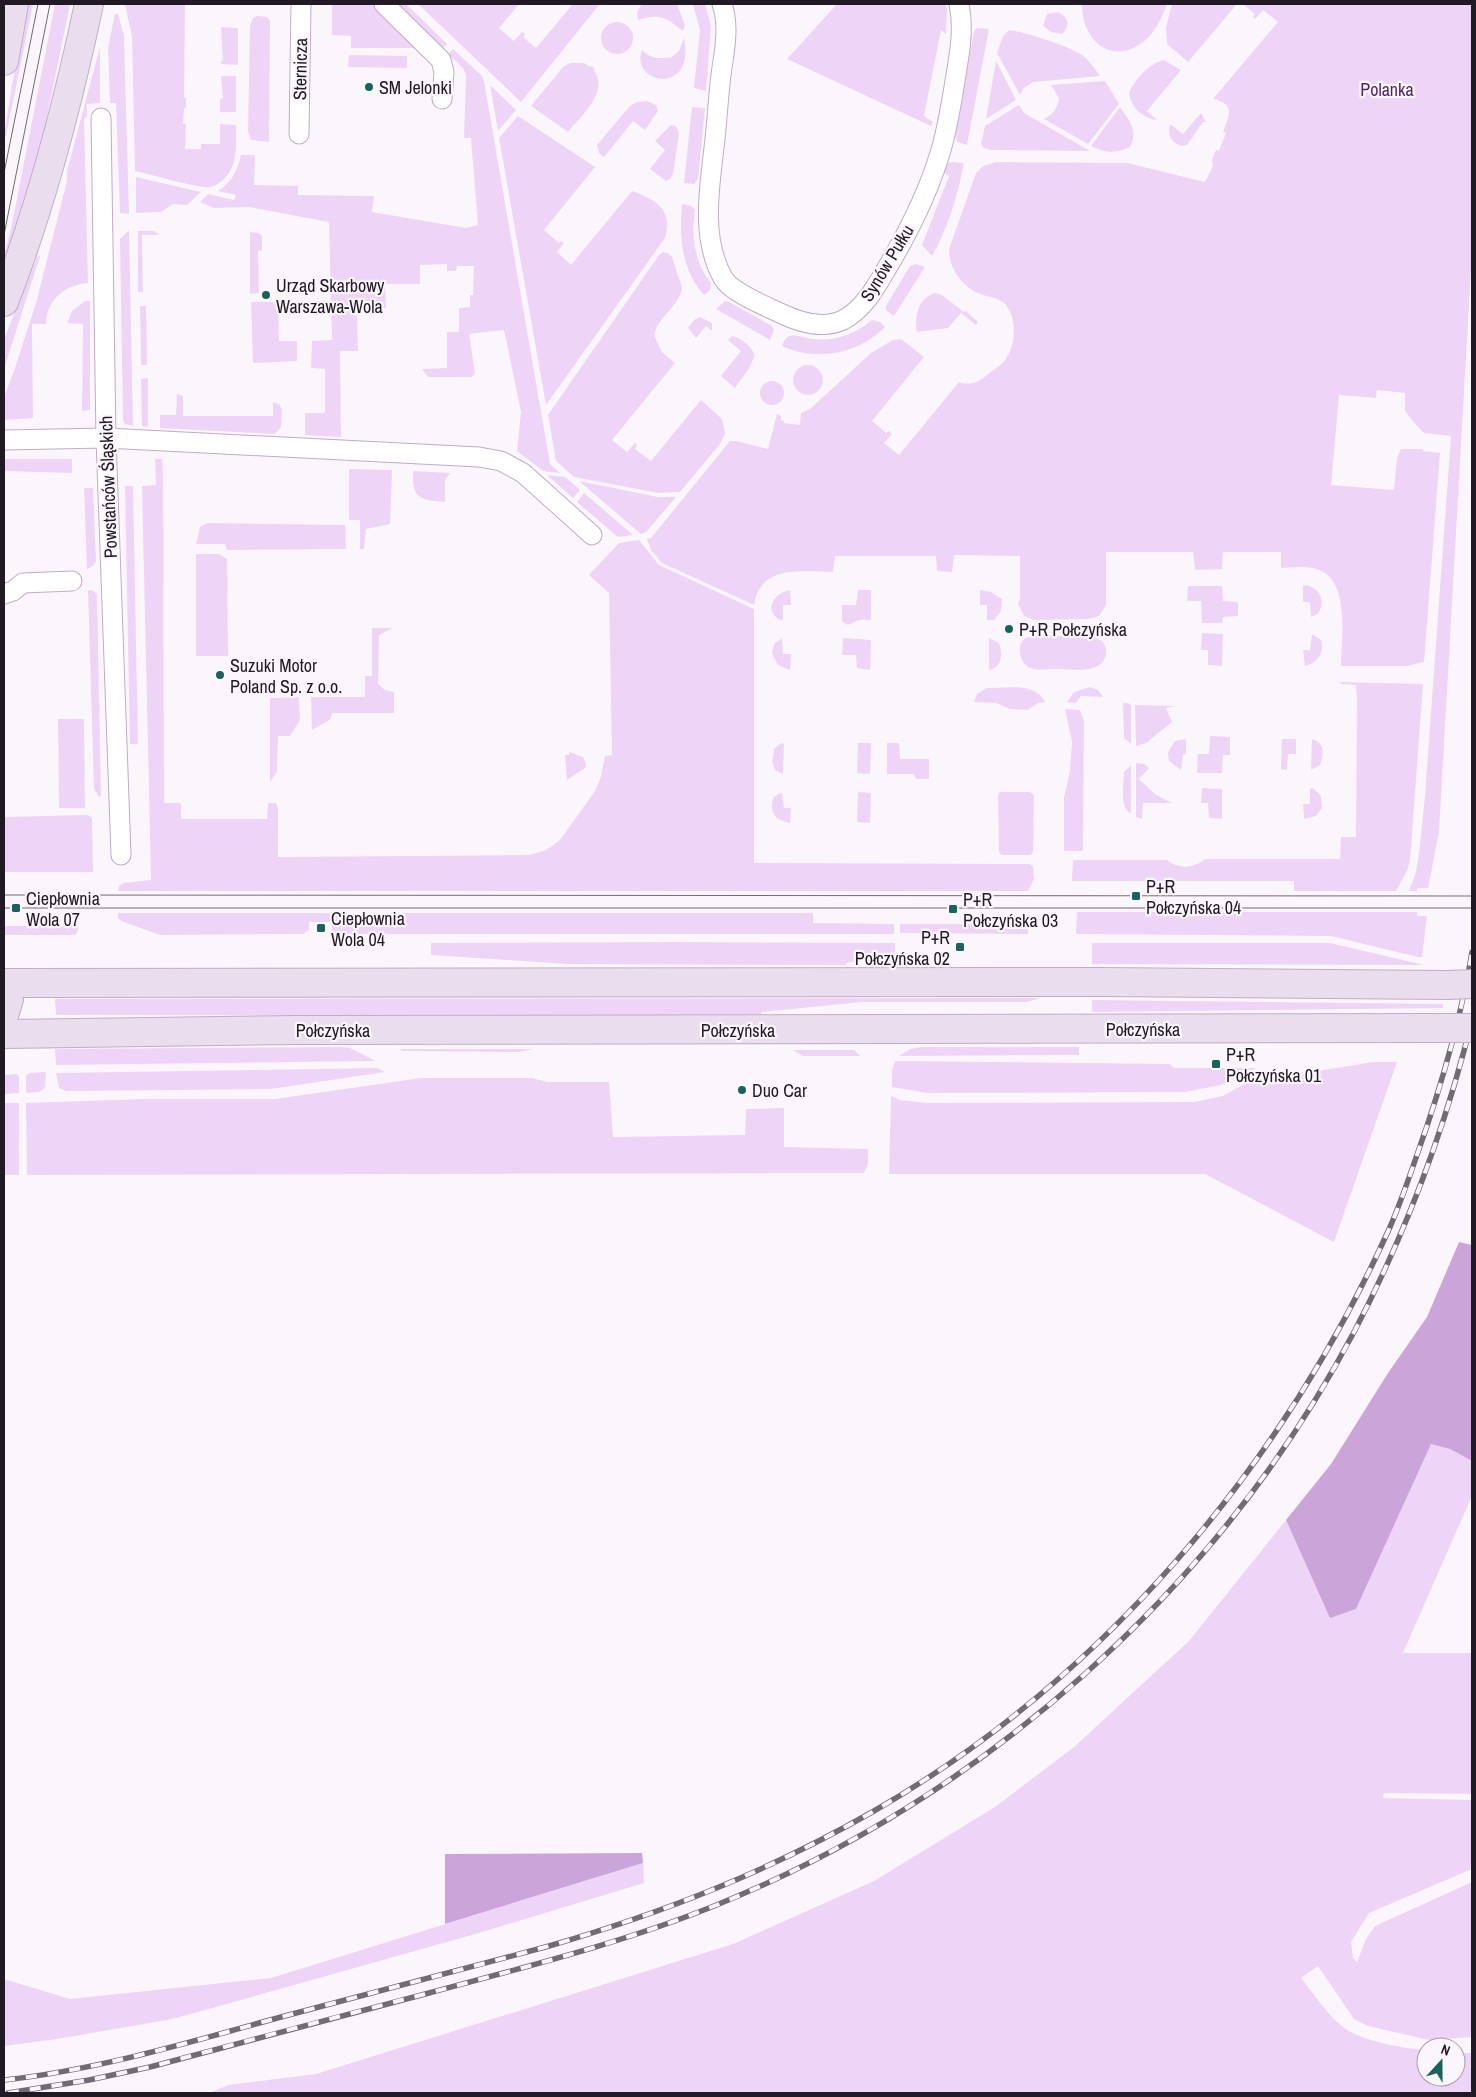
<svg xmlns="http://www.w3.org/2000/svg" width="1476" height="2097" viewBox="0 0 1476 2097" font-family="'Archivo Narrow',sans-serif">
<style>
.green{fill:#eed5f7}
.forest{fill:#cba5da}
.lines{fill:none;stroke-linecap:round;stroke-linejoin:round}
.street-casing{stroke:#c0abc8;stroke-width:21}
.secondary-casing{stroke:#c0abc8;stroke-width:30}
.street{stroke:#fff;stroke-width:19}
.secondary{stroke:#eadeee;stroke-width:28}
.tram{stroke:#716b74;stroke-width:1}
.rail-casing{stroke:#716b74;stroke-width:5.5}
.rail{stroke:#fbf6fc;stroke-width:4;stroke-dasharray:11;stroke-linecap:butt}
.secondary-bridge-casing{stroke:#c0abc8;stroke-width:30;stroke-linecap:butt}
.secondary-bridge{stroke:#eadeee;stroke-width:28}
.poi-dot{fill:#18635b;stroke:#fbf6fc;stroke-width:2}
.labels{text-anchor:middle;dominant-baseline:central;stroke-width:4.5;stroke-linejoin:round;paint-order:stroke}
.street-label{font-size:18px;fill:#211924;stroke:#fbf6fc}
.poi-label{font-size:18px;fill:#211924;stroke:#fbf6fc;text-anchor:start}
.park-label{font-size:18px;fill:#542564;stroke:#fbf6fc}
</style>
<rect width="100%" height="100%" fill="#fbf6fc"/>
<g class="green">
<path d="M25,4H33L6,136H4Z"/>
<path d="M55,4H70L37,166L4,271V255L11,229Z"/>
<path d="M125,4H185L184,98H186V108H184L183,124H186L185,149H201V144H220V124L236,125C236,138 238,154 232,167C229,175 220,185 210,187C199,189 150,174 135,171L132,37Z"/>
<path d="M332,4H372L419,48H351V36L332,35Z"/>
<path d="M394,4H406L447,44L442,49Z"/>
<path d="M418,4H519L499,28L514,41L522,32L525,34L523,37L536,48L573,4L599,5L521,102Z"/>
<path d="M642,4H677L685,25L683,31C666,18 661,13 638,20L637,12Z"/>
<path d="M693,4H705L711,26L706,91L694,88L700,30Z"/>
<path d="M837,4H945L947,8L946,34L941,30L924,116L933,122L931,126L787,59Z"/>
<path d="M1082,4H1167C1162,18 1153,37 1139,45C1107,65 1081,36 1082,4Z"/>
<path d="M1172,4H1237L1188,62L1167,44L1166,28Z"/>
<path d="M1243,4H1472V252L1439,832L1428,888H1417V891H1409L1416,872L1419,854L1425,796L1451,436L1424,433L1417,426L1405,411V393L1377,390L1376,398L1339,395L1331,485L1394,490L1397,458L1401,449H1423V451L1440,453L1424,662L1407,666H1341C1341,636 1352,575 1312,568C1302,566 1291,568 1281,568V552H1223L1222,569L1195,570L1193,552H1106V605L1099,616L1089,619L1034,620L1024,616L1018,604L1020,598V556L954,555L952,572L937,571L936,556H835L833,572C803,572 760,564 754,605L662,563L651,550L647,539L651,538L730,441H736L768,449L777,414L781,416V420L784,421V423L800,425L801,413L810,409L871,353L893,340L901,339L924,357L872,421L886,433L889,431L892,434L884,443L899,455L959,382C970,386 979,382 987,375C994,369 1003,365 1007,357C1016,343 1017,315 1004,303C998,298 990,297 983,295C962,288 949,269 949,249L976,173L983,166L996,162L1127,163L1205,182L1213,166L1212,160L1216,150L1219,151L1226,133L1223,132C1229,115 1236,104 1213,99L1278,22L1263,10L1255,19L1253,16L1255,14Z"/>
<path d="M1058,12C1069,18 1071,25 1062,34L1051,32L1043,26L1047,14Z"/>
<path d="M115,14H118L124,36L129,214L120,213L116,103H110L108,48Z"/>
<path d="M257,16L267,17L270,21L269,142L251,140L248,131L250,26L253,18Z"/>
<circle cx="617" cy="38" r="16"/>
<path d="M221,27L238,28V65L221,64V61H223Z"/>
<path d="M977,28L989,29L967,145L957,142L955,134L974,31Z"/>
<path d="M1009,30C1025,32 1069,46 1082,55C1090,61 1095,69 1100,76L1033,82L1024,88L1020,95L997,53L1003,36Z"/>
<path d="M684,38C696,97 629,84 642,50C651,59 660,59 672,57L679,51Z"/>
<path d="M100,47V103L87,104V117L84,119L88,283C65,285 47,299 46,324H32L33,418L4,420V397L14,371L36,303L67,181V171Z"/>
<path d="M453,49L482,76L484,81L550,464L560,473L543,471L517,451L521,412L504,330L469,334L475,373L472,377H428L422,369L447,368V332H459V308L470,307V295H473L474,266H457L456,271H447V264L420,265V284H385L386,308L357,309L358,351H340L341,437L305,435V413H325V369L311,368L312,341L332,340L329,222L249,207L214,208L200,202L208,194L234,200L236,195L218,191C231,183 238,170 241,155H255L254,185L298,186V195L374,196L372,212L466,228L478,225L471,138H464L466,75L463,68L448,54Z"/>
<path d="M349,55L407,56V68L348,67Z"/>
<path d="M1164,60L1181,70L1147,111L1157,120C1142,118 1132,108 1129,94C1133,80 1150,63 1164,60Z"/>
<path d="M996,61L1016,100L986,119Z"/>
<path d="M570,63H584L590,67L592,66L595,69L594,71C610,91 580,117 568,132L531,106L563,67Z"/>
<path d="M221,76H236V112H220V99L223,98Z"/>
<path d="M1105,81L1119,104L1088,144L1044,119C1053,114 1058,108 1059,98L1051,85Z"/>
<path d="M490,85L516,110L498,131Z"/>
<path d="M647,101L656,105L658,111L645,130L633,121L604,157L599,153L597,145L630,106L637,102Z"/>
<path d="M1019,105L1024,113L1090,151L990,150L984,148L981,144L985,126Z"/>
<path d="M692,107L705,108L698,179L694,184L684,183Z"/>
<path d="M1120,107C1129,120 1139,131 1130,147C1116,154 1104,153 1091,146Z"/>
<path d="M1201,113L1206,122H1203L1187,145L1182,146C1171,143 1167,135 1170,124L1183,134Z"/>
<path d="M518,116L595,167L544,230L559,243L561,241L564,243L557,252L571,265L632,191C655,199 674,210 665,238L546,405L499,138Z"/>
<path d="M671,125L676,126L679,133L673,174L670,179L666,181L650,169L665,150L655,141Z"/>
<path d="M952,162L964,163C958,195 948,228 932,256L922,245L949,176L944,173L948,163Z"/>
<path d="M136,177L201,192L187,205L173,204L161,212L136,213Z"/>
<path d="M682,204L691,206L695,210C691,236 694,262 711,283L710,290L704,295C681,269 679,237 682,204Z"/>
<path d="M129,230L133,426L125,424L123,420L120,239Z"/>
<path d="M138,231H154L159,235H142L143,292H138Z"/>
<path d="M250,232L259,233L262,236V250L258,251L259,293L250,294Z"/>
<path d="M663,252L668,253L672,257L682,288C679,307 659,315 654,335L662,352L675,363L612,440L627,452L635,443L637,445L635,449L651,461L701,400L722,419L725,434L720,444L680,492L658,493L574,477L556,461L548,415L659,255Z"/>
<path d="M38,255L40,256L4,369V339Z"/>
<path d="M916,264L925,267L894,316L886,310V306L910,266Z"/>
<path d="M935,293L942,295L964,312L966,311L978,322L976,325L961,313L948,328L917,332C914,317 918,298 935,293Z"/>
<path d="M85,301H90V410L82,411L83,324L67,323L72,311Z"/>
<path d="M725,301L729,302L772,326L774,330L770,340L716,309Z"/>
<path d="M251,302H278L279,341H297V361L253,363Z"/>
<path d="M140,306H146L147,365H141Z"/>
<path d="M700,317L712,323V331L706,326L696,338L688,328L694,320Z"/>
<path d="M872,320L880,322L885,327C859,354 816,362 782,346C783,342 785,338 789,336C795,334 806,338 813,339C835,342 855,334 872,320Z"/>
<path d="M732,336C743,339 750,345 755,355L748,370L735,388L721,376L741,351L728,340Z"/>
<circle cx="808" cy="380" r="15"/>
<path d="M148,378V427L142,426L141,379Z"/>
<circle cx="772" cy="393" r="12"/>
<path d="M177,394L183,396V416H273V402L279,404L282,409L281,427L275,434L160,428V415H176Z"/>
<path d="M4,459H72V473L4,471Z"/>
<path d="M155,459H162L163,469L164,803H181V819H267L268,803H276L278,808V857L529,855L546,850L560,840L595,791L601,777L605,756L612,755L609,593L589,575L619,543L639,540L659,565L754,609V863L1030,864L1033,867L1034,879L1028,891H118L119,886L124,883L151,880L142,486L156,485Z"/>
<path d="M349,469L392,470L390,524L366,529L364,549H360V520H349Z"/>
<path d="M413,471L450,473L445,480V502C419,500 412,498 413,471Z"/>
<path d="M547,475L565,477L580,490L573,498Z"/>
<path d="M579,481L658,497H676L646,532L641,534Z"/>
<path d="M125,486H133L138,744H130Z"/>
<path d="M84,488H93L96,561L93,566L87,569Z"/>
<path d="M584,493L633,535L618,537L577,502Z"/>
<path d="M207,523L345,525L346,549L227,550L225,544H196L200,527Z"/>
<path d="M196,554H219L227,559L228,656H196Z"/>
<path d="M1307,585C1321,590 1326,601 1318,614L1311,617L1310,602H1303V586Z"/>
<path d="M1188,586H1222L1223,601L1238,602V616L1223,617L1222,623H1202L1201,601H1187Z"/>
<path d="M88,590L94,591L97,595L101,796L99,797L94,789Z"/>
<path d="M790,590L791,605H783V620H780C763,610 774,593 790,590Z"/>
<path d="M858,590H871V620C867,620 861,619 857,621C850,623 849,628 842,621V605H856Z"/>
<path d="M980,590L991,592L1002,599L1001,611L994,620H987V605H980Z"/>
<path d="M372,628H393L379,635L378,684L385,690L394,692V713H332L331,719L312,730L311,697H365V676H372Z"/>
<path d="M1202,633L1223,634L1222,666L1208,665V650H1201Z"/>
<path d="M1312,634L1321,640C1325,653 1317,663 1305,666L1303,650H1310Z"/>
<path d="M1091,635L1102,641C1105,645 1107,649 1106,655C1101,675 1073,669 1057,669C1049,669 1037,671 1030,668C1023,665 1019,656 1020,648C1020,643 1023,639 1028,637Z"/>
<path d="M782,638L783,654H791L790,670L778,665L772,653L774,644Z"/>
<path d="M843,638L871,640L870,670L857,668L856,655H842Z"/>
<path d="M989,638L999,643C1003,655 1002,667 989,670Z"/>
<path d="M1340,682L1423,684L1410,861L1407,871L1396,891H1294V881H1072L1073,860H1167C1178,869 1193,869 1205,859H1340L1341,837H1356L1357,699L1356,685L1341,684Z"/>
<path d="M1090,687L1098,690L1103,697L1081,696L1076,703L1067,702L1074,692Z"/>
<path d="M987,688C1005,688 1036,682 1045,702L1038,703L1028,710L1010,709L996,703L974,702L977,694Z"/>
<path d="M299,697L300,720L290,736H278L277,772L270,782V698Z"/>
<path d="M1123,703H1128L1131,705V744L1124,738Z"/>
<path d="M1135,705L1176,706L1166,708L1172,722L1146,743L1136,746Z"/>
<path d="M1065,709L1080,710L1084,721L1083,849L1082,851H1064V798L1070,771L1072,742Z"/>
<path d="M58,719H84L85,808H59Z"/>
<path d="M1210,736L1230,737V755H1223L1222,773H1197L1198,754H1209Z"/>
<path d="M1186,739V754L1183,755L1181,770L1169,761L1168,752L1175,741Z"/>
<path d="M1282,739H1296V754H1288L1287,770L1281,769Z"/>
<path d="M1312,739C1325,743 1324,753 1320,765L1311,770Z"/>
<path d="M781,743L784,744L783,774L775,770L772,762L774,749Z"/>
<path d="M858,743H871L870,774L857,773Z"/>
<path d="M887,743H899L900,759H929V779H916L914,774H887Z"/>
<path d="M569,752L583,757L586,764L585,768L567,780L565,755H569Z"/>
<path d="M1136,763L1144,764L1149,768L1139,779L1156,795L1172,803H1143L1142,819L1136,817Z"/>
<path d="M1131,765V814C1119,807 1124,784 1124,772Z"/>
<path d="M1202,788L1222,789V819L1209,818L1208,803H1201Z"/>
<path d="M1313,788L1321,796L1322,808L1316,816L1304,819L1303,804H1310V789Z"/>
<path d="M782,792L784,808H791L790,823C775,820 768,812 774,797Z"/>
<path d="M858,792L871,793L870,823L857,822Z"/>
<path d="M1000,792H1030L1034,795L1033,852L1030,855H1002L999,852L998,795Z"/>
<path d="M88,815L92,818L93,872H4V817Z"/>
<path d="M1077,912H1417V916H1427L1422,957H1418L1331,936L1076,934Z"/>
<path d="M118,913H813V923L894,924V934H338L332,930V922H309V930L303,934L160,935L121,921L118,918Z"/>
<path d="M900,924H1028V934L900,933Z"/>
<path d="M4,926H78V931L75,935H4Z"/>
<path d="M676,942L895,943V954L846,963V965L567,964L431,955V943Z"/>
<path d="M1092,943H1330L1424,965L1092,964Z"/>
<path d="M1041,998L1027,1002H862L761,1012V1014L668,1016L56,1015L55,999Z"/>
<path d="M1092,1000L1443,1004V1008L1092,1012Z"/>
<path d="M343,1047L350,1048L376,1061L56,1065L55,1049Z"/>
<path d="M921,1047H1079V1055L899,1056L910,1049Z"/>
<path d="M399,1049H533L519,1052L403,1051Z"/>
<path d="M793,1050H854L860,1056H803Z"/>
<path d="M895,1061L1170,1064L1174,1068H1257L1221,1085L1185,1092L927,1093L892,1087V1070Z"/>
<path d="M1373,1062H1397L1334,1242L1205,1174H889L891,1096L900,1100L927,1103L1194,1102L1223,1096L1244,1084L1264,1077L1305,1073Z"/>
<path d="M377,1068L385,1072L271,1089L66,1091L59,1088L56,1073Z"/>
<path d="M46,1072L45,1088L39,1092L26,1093V1076L29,1073Z"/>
<path d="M16,1074L19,1076V1093L4,1094V1075Z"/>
<path d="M421,1078H532L547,1082H609L613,1137L745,1135L746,1109L784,1108V1147L868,1149V1163L864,1173L27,1175L26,1103L142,1099H275Z"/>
<rect x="4" y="1103" width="15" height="72"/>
<path d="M1431,1443L1450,1449L1472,1461V1496L1403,1653H1472V1794L1384,1793L1383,1798L1472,1800V1869L1369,1913L1351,1942L1353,1958L1357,1962L1366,1939L1375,1926L1472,1882V2037L1429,2040L1368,2026L1354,2019L1318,1966L1301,1978C1315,1995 1329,2018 1347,2030C1364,2041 1406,2049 1426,2050V2077H1456V2053H1472V2093H210L228,2085L316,2074L733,1944L874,1881L995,1807L1074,1747L1189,1641L1286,1520L1330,1617L1356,1609Z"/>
<path d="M643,1863L644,1883L479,1933L173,2019L57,2039L4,2046V1979L70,1999L271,1978Z"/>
</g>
<g class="forest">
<path d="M1459,1242L1472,1245V1461L1450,1449L1431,1444L1356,1609L1330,1618L1286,1520L1331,1464L1388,1373L1427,1317Z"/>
<path d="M642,1853L643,1863L445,1924V1854Z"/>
</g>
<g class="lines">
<g class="street-casing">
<g id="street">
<path d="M384,4L441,60L444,72L442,99"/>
<path d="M722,4C730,27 724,52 721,75C718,99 717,124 714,148C709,190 701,239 723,278C731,292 763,305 778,312C798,322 822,330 843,320C864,309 876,287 887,268C909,231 929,191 941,150C948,126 952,100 956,75C960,51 964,28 959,4"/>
<path d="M101,118L106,438L121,855"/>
<path d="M299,134L301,4"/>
<path d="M4,440L106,438L479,457L501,461L523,473L592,535"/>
<path d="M4,594L13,591L23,583L72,581"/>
</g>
</g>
<g class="secondary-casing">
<g id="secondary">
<path d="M4,61L14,4"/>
<path d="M4,302C41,207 68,103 89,4"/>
<path d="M4,983L1102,982L1447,985"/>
<path d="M4,989L9,999L4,1016"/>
<path d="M4,1034L297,1030L1437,1028"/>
</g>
</g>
<use href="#street" class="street"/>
<use href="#secondary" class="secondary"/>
<g class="tram">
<path d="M4,173L38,4"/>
<path d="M4,235L50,4"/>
<path d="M4,895L1472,896"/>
<path d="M4,908H1472"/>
</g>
<g class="rail-casing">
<g id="rail">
<path d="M4,2080C98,2070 190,2042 281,2017C371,1993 460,1970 549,1946C666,1912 769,1871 874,1811C1103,1679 1282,1467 1390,1227C1404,1195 1415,1160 1427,1126C1446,1069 1462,1012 1472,952"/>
<path d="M8,2093L89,2080L150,2067C243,2042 336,2017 429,1993C525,1967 622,1943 714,1906C984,1797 1218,1589 1354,1332C1406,1233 1445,1129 1472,1020"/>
</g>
</g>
<use href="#rail" class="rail"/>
<g class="secondary-bridge-casing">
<g id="secondary-bridge">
<path d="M1447,985L1472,984"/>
<path d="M1437,1028H1472"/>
</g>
</g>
<use href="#secondary-bridge" class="secondary-bridge"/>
</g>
<g class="poi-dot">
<circle cx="369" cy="87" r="5"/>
<circle cx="266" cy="295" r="5"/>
<circle cx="1009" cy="629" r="5"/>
<circle cx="220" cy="675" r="5"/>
<rect x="1131" y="891" width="10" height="10" rx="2.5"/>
<rect x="11" y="903" width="10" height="10" rx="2.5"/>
<rect x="948" y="904" width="10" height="10" rx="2.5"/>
<rect x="316" y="923" width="10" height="10" rx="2.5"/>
<rect x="955" y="942" width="10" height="10" rx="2.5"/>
<rect x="1211" y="1059" width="10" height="10" rx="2.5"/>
<circle cx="742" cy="1090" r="5"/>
</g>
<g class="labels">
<g class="street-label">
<text transform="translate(300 69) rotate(-89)">Sternicza</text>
<text transform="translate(887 263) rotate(-59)">Synów Pułku</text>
<text transform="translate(108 487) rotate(-92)">Powstańców Śląskich</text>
<text x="1143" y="1029">Połczyńska</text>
<text x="333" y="1030">Połczyńska</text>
<text x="738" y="1030">Połczyńska</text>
</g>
<g class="poi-label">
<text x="379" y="87">SM Jelonki</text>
<text x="276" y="285">Urząd Skarbowy<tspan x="276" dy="21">Warszawa-Wola</tspan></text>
<text x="1019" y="629">P+R Połczyńska</text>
<text x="230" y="665">Suzuki Motor<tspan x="230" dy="21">Poland Sp. z o.o.</tspan></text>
<text x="1146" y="886">P+R<tspan x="1146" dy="21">Połczyńska 04</tspan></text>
<text x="26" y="898">Ciepłownia<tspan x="26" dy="21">Wola 07</tspan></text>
<text x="963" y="899">P+R<tspan x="963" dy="21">Połczyńska 03</tspan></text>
<text x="331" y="918">Ciepłownia<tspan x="331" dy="21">Wola 04</tspan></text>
<text x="950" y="937" text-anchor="end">P+R<tspan x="950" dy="21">Połczyńska 02</tspan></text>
<text x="1226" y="1054">P+R<tspan x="1226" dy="21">Połczyńska 01</tspan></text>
<text x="752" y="1090">Duo Car</text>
</g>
<g class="park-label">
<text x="1387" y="89">Polanka</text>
</g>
</g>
<rect width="1476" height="2097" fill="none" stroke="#211924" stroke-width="10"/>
<g transform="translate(1441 2062) rotate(21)"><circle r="24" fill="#fbf6fc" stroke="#a49ea6"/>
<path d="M0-4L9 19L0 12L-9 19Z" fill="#18635b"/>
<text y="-8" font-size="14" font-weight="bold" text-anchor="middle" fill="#211924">N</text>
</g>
</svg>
